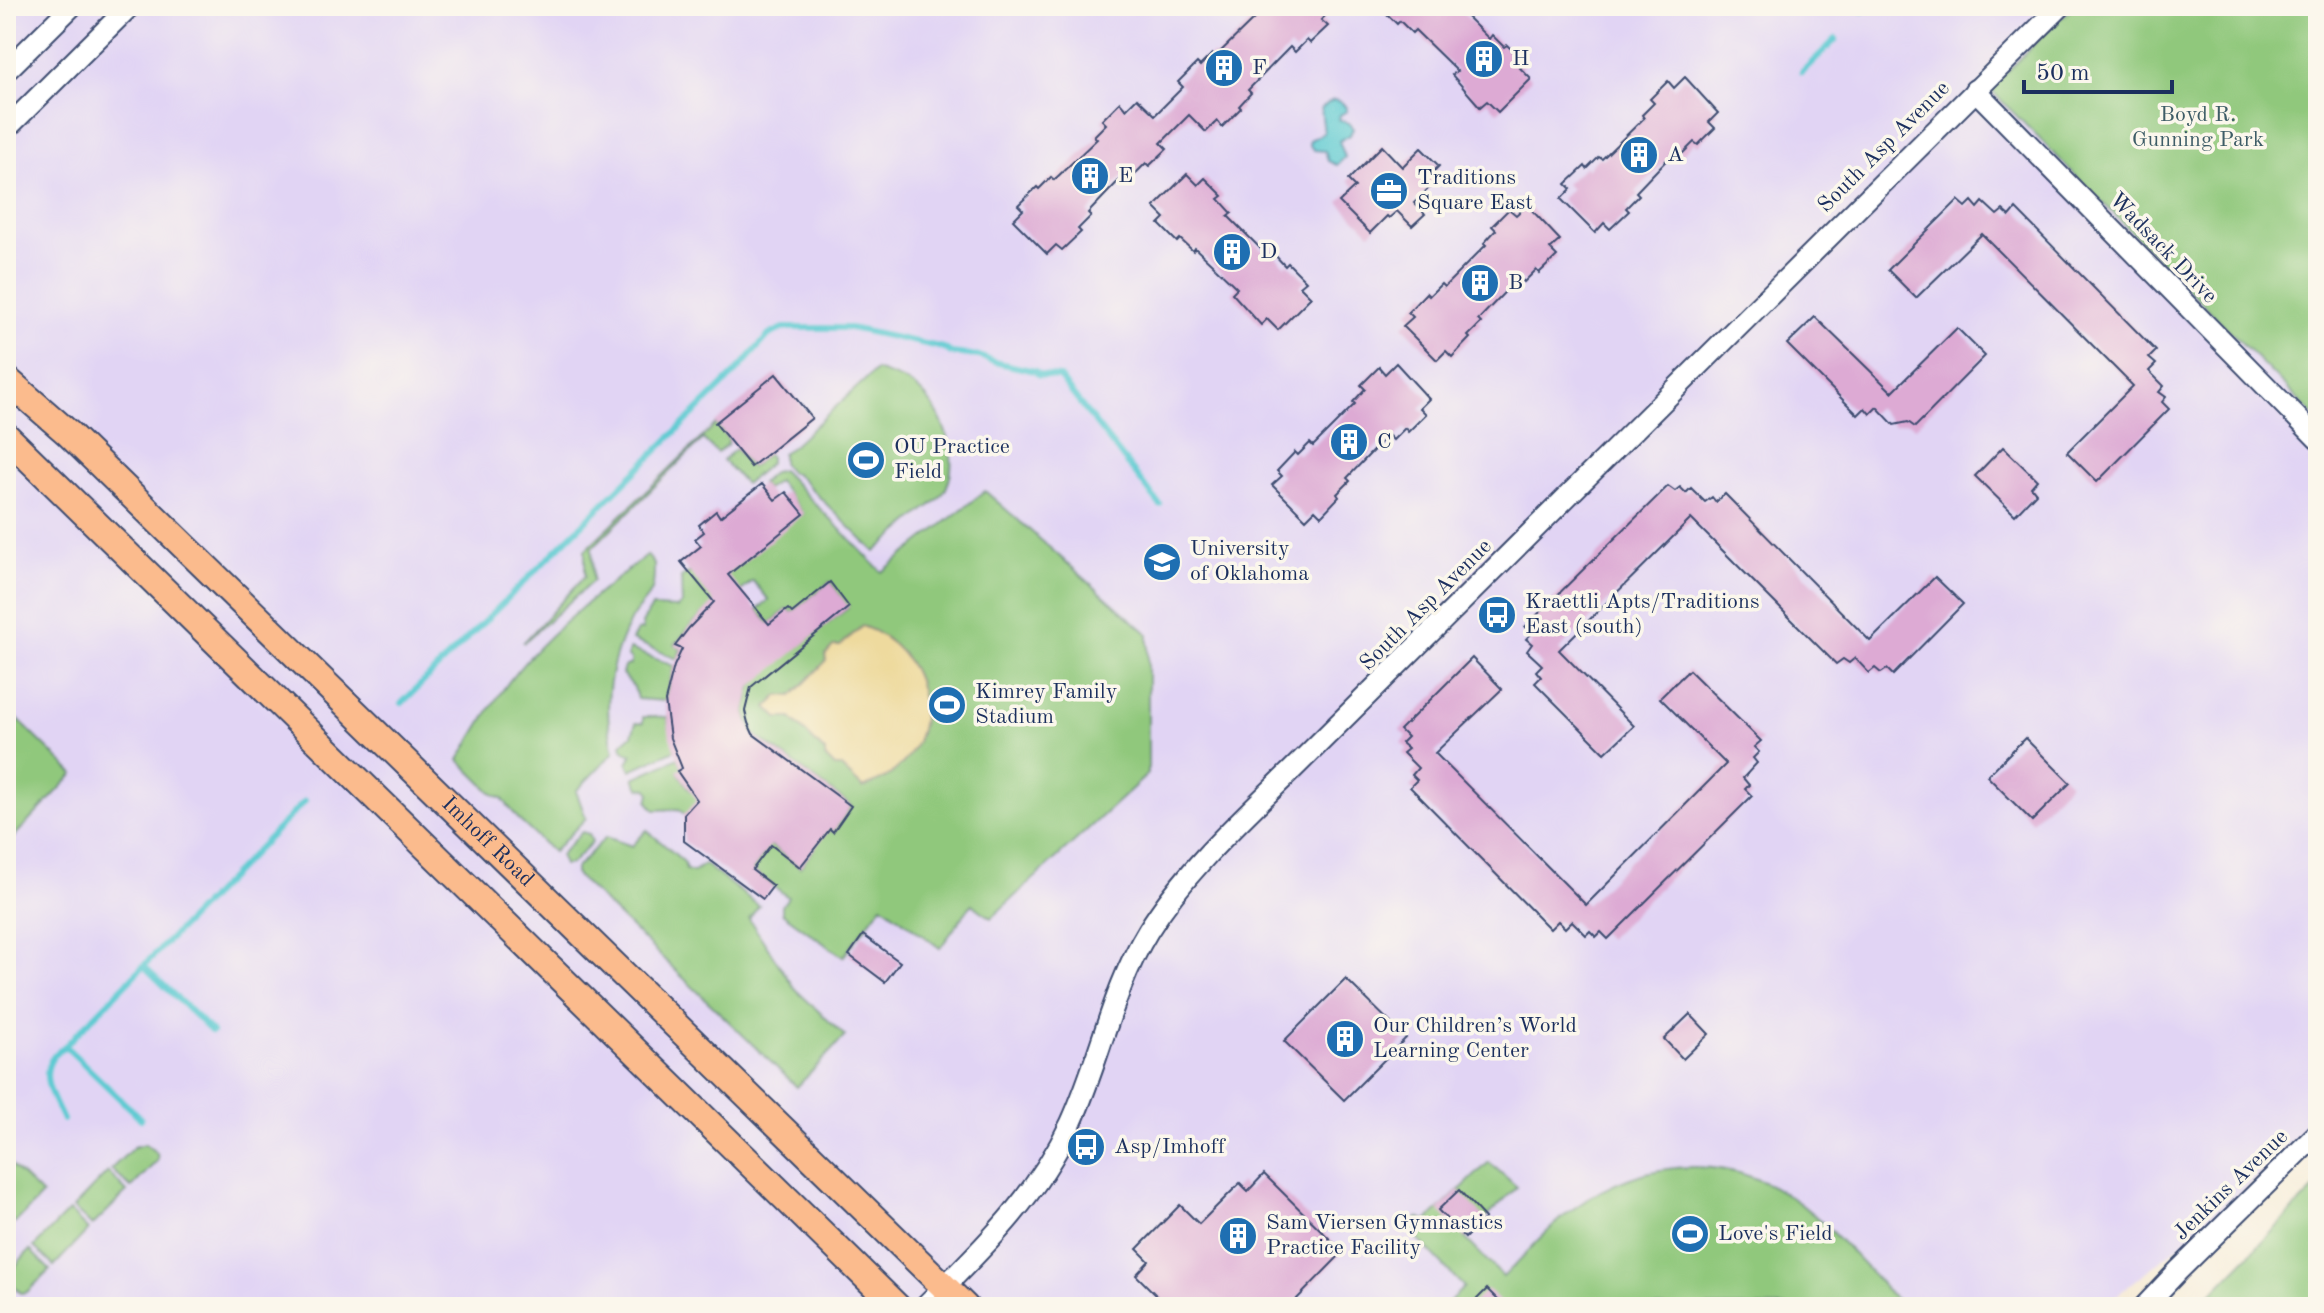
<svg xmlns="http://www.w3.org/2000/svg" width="2324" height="1313" viewBox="0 0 2324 1313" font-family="'Old Standard TT',serif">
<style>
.built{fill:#e1d4f4}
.green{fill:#90c87c;stroke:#567c6d;stroke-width:2}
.sand{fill:#eeda9e;stroke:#84847e;stroke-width:2}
.water{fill:#5dcad2;stroke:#3c7c98;stroke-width:2}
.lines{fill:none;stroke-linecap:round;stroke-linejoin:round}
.stream{stroke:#5dcad2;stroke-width:6}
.building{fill:#ddaad4}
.minor-casing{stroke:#3c4b70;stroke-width:24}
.major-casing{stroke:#3c4b70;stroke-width:30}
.minor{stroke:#fff;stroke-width:20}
.major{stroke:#fbbb8d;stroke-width:26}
.labels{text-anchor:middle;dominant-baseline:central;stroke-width:7;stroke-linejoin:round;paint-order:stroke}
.poi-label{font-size:22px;fill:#1b2f5e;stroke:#fbf7ec;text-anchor:start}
.park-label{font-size:22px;fill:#3e5d67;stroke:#fbf7ec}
.street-label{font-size:22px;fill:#1b2f5e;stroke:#fbf7ec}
</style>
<rect width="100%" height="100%" fill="#fbf7ec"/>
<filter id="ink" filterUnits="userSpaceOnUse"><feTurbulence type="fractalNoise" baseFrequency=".0125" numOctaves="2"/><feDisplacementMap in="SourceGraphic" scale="16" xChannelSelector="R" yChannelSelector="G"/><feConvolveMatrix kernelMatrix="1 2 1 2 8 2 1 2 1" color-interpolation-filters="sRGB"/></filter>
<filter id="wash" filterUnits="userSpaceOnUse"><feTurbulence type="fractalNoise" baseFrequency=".006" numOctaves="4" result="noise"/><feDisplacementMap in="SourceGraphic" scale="32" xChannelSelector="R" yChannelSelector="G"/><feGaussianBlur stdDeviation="1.8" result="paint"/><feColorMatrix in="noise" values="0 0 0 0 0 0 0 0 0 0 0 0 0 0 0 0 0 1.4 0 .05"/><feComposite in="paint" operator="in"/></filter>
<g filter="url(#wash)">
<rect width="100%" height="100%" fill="#f6ebd6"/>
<path class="built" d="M6,6H2318V1117L2227,1208L2102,1307H6Z"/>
<g class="green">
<path d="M2076,6H2318V420L1990,89L2058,20Z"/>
<path d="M876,370C892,376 909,380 921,392C945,414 963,466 942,495C938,501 929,507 923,511C907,525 891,538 875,552L795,473H791L782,463V453L792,447Z"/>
<path d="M716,424L728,439V444L717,453L703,439L592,548L593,581L523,643L585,576V550Z"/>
<path d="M736,449L751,467L767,454L770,457V463L745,484L723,460Z"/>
<path d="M782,470L882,572L985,491L1148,634V774L991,918L972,904L940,948L882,905L843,957L782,913V906L788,897L752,870L765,853L684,814L679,809L655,810L648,802L650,793L648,789L639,788L634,778L678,758L683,768L678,772L690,790L729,814L800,867L816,846L795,802L833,831L851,806L753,733L745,711L751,687L761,676L848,608L830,582L792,613L788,609L769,624L757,610L769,600L753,581L725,604L720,598L689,628L675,645L681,649L677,659L632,640L637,631L643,630L642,623L652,607L677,608L682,603L681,577L803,514L778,481L766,489L761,483L774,472Z"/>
<path d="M647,555L654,564C654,572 655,587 650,594C644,603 637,609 631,619C609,661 602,706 614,752L576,791L586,818L553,852L520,821L502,798L493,794L459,760C479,726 499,691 525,662C561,622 605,588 647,555Z"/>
<path d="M630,649L674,666L665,701L637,699L634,687L622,674L624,667L631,664V659L627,656Z"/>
<path d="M6,708L74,774L6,845Z"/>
<path d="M643,717H667L675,750L631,770L628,763L632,755L624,751L622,744L632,735L636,723H643Z"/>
<path d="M647,830L684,862L686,870L693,872L704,864L759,906L749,919L795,989L845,1036L797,1087L575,874V869L606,837L632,846Z"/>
<path d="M582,832L589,834L592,842L571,864L564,865L560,855Z"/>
<path d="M145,1144L157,1153L158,1160L131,1188L111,1169L134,1147Z"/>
<path d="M6,1160L42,1195L15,1223L6,1215Z"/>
<path d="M1489,1162L1517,1187L1465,1238L1503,1277C1526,1254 1548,1228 1573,1209C1649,1153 1742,1151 1814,1215C1845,1243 1874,1277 1903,1307H1444L1464,1287L1410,1231L1411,1224L1418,1218L1426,1222Z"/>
<path d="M108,1172L127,1192L92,1226L73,1208Z"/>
<path d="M2318,1185V1307H2198Z"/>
<path d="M69,1211L88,1230L54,1266L34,1247Z"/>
<path d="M30,1250L50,1270L27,1292L21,1293C1,1276 16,1265 30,1250Z"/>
</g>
<path class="sand" d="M862,626C926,648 947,731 891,774C883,780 872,784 863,788L841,767H835L825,757V752L791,718H778L767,707L779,695L792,696L826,661L825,655L833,646H840Z"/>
<path class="water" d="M1333,100C1340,100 1345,104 1347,111L1340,115L1339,120L1349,123L1353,128L1350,135L1339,141L1345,157L1337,165L1328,161L1325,151L1314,150L1309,145L1310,140L1324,133L1321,108Z"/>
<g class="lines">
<g class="stream">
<path d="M1863,11L1868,6"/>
<path d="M1802,72L1836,39"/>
<path d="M402,703L737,371L769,335L784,328H850L944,348L951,353L979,356L994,362L1035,371L1039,375L1059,377L1160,505"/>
<path d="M144,966L212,1032"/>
<path d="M65,1046L141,1119"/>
<path d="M63,1120C50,1092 34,1067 65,1046L305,801"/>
</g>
</g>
<g id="blocks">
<g class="building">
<path d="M1247,6H1335L1321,20L1328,26L1310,43L1307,40L1295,52L1290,47L1248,90L1251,93L1239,106L1241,108L1222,127L1217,121L1206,132L1189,115L1161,143L1167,149L1149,166L1146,163L1134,175L1129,170L1088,213L1091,216L1078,229L1081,232L1062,250L1056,245L1047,254L1013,220L1023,210L1018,205L1037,187L1039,189L1051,177L1054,180L1097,139L1094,136L1106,124L1102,120L1120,102L1126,109L1137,98L1155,115L1183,87L1178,82L1197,63L1200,66L1212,54L1215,57L1257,16Z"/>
<path d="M1379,6H1456L1489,39L1492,35L1504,47L1507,45L1525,63L1520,68L1531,79L1498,112L1487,101L1480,107L1452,75L1457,71L1415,30L1412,33L1400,21L1397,24Z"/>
<path d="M1685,77L1718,113L1709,122L1715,128L1698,145L1694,142L1682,154L1677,149L1636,192L1639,195L1626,208L1629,211L1610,229L1604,223L1595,233L1561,199L1571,189L1566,184L1585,166L1587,169L1599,157L1602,159L1644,118L1642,115L1654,103L1650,99L1668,81L1674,88Z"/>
<path d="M1382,146L1402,167L1421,148L1439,166L1433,172L1439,178L1414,203L1425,214L1412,226L1397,211L1389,218L1387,216L1370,233L1339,202L1355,187L1348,180Z"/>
<path d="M1187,174L1198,185L1205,178L1223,196L1219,199L1232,213L1228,216L1269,257L1273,253L1285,266L1288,263L1306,281L1300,286L1311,297L1278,330L1267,319L1261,325L1232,293L1237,288L1211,263L1195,248L1193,251L1180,239L1177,242L1159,224L1165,218L1154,207Z"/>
<path d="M1958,200L1966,207L1972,201L1978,208L1983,202L1997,215L2003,210L2010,216L2016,209L2156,351L2149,358L2156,364L2149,371L2164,386L2159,392L2166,397L2162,402L2169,409L2097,482L2067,452L2133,386L1982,234L1916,298L1888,270Z"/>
<path d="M1527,205L1560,240L1550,249L1557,256L1539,273L1536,270L1524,282L1519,277L1478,320L1481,323L1468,336L1470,338L1452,357L1446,351L1437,360L1403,326L1413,317L1408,312L1426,293L1429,296L1441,284L1444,287L1486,245L1484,243L1496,230L1492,226L1509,209L1516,215Z"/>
<path d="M1815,317L1892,392L1957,328L1985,356L1915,427L1908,422L1894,425L1877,407L1870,414L1865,408L1858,415L1787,344Z"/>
<path d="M1396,363L1429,399L1420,408L1426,414L1408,432L1405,428L1393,440L1388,435L1347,478L1350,481L1337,494L1339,497L1321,516L1315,510L1306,519L1272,485L1282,476L1277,471L1295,452L1298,455L1310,443L1313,446L1355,404L1353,402L1365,389L1361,385L1379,367L1385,374Z"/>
<path d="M776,374L812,418L751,467L715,423Z"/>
<path d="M2003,447L2037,480L2031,487L2036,493L2015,515L1975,476Z"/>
<path d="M762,484L775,500L786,492L804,514L728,575L769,624L788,609L792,613L830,582L849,607L751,687L745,711L748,723L753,734L851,806L833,832L830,829L800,867L771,845L752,870L773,886L763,899L684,841V814L697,800L677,771L682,768L670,738L665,701L674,666L682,649L675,646L689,628L714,602L681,562L701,546L695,539L704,532L699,525L716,511L720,517Z"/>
<path d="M1668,486L1675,491L1680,487L1686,493L1691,488L1705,502L1712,497L1716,502L1725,494L1870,641L1935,577L1963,604L1893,675L1887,669L1881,673L1875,668L1869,673L1855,658L1849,663L1843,659L1836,664L1691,519L1559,650L1634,726L1605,753L1535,683L1541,677L1536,671L1542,665L1527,651L1532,644L1526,639L1532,633L1525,627Z"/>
<path d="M1472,658L1502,689L1435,753L1586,905L1726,764L1660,698L1689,670L1761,741L1754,747L1759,752L1753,758L1757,763L1743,778L1749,785L1745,789L1752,796L1608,939L1601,932L1596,937L1590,931L1586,935L1572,921L1565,928L1558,921L1550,929L1410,787L1417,780L1412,775L1418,768L1403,753L1408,749L1401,743L1407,737L1400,730Z"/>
<path d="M2025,738L2070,783L2032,821L1987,776Z"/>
<path d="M863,935L900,962L885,982L849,955Z"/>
<path d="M1346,979L1406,1038L1344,1100L1284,1041Z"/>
<path d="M1690,1014L1709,1034L1683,1059L1664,1039Z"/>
<path d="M1264,1174L1343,1252L1289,1307H1168L1136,1275L1149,1261L1137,1249L1180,1205L1199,1224L1240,1183L1248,1191Z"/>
<path d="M1459,1190L1485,1218L1465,1238L1438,1210Z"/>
<path d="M1487,1289L1505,1307H1469Z"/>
</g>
</g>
</g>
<g filter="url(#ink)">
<use href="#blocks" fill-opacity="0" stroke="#3c4b70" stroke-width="2"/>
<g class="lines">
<g class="minor-casing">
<g id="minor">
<path d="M6,71L72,6"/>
<path d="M1975,90L2318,439"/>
<path d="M6,129L130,6"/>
<path d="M924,1307C982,1249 1036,1198 1071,1123C1100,1060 1112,990 1148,931C1188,866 1249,813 1303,759L2061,6"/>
<path d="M2144,1307L2178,1271L2318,1133"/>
</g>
</g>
<g class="major-casing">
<g id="major">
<path id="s1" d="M6,379L68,433L965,1307"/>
<path d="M6,436L897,1307"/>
</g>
</g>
<use href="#minor" class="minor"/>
<use href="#major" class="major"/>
</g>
</g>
<defs>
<g id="building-disc" transform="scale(2)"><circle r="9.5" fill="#1f6fb2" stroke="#fbf7ec"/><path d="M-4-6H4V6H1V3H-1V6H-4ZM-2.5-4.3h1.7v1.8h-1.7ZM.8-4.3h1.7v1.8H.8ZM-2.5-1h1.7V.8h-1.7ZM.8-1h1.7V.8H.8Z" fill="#fff"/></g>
<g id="office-disc" transform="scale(2)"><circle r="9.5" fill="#1f6fb2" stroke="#fbf7ec"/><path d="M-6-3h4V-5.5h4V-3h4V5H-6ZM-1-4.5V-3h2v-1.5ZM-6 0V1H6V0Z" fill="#fff"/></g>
<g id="stadium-disc" transform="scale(2)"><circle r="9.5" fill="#1f6fb2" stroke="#fbf7ec"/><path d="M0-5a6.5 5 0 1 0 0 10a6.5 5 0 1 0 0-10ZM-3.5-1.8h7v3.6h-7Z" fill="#fff"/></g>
<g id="university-disc" transform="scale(2)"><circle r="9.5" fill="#1f6fb2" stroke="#fbf7ec"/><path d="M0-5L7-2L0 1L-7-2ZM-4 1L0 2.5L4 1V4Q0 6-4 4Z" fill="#fff"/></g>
<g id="bus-disc" transform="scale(2)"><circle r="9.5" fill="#1f6fb2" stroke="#fbf7ec"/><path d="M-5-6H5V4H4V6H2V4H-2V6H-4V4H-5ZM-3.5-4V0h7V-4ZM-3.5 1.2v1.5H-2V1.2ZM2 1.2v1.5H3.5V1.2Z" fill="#fff"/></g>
</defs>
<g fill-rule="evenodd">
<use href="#building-disc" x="1484" y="59"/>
<use href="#building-disc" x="1224" y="68"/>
<use href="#building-disc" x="1639" y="155"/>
<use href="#building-disc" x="1090" y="176"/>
<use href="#office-disc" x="1389" y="191"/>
<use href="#building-disc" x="1232" y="252"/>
<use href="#building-disc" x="1480" y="283"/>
<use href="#building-disc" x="1349" y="442"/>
<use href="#stadium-disc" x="866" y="460"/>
<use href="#university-disc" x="1162" y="562"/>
<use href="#bus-disc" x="1497" y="615"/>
<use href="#stadium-disc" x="947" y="705"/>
<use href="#building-disc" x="1345" y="1039"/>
<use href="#bus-disc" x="1086" y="1147"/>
<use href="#stadium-disc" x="1690" y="1234"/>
<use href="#building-disc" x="1238" y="1236"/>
</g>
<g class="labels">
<g class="poi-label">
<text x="1512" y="59">H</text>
<text x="1252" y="68">F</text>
<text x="1667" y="155">A</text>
<text x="1118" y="176">E</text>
<text x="1417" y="178">Traditions<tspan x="1417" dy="25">Square East</tspan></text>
<text x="1260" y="252">D</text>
<text x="1508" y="283">B</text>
<text x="1377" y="442">C</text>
<text x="894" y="447">OU Practice<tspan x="894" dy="25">Field</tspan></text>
<text x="1190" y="549">University<tspan x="1190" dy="25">of Oklahoma</tspan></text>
<text x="1525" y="602">Kraettli Apts/Traditions<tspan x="1525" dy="25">East (south)</tspan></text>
<text x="975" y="692">Kimrey Family<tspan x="975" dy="25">Stadium</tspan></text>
<text x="1373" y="1026">Our Children’s World<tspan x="1373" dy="25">Learning Center</tspan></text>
<text x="1114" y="1147">Asp/Imhoff</text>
<text x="1266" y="1223">Sam Viersen Gymnastics<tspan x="1266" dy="25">Practice Facility</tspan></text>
<text x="1718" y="1234">Love's Field</text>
</g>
<g class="park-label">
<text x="2198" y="115">Boyd R.<tspan x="2198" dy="25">Gunning Park</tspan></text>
</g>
<g class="street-label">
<text transform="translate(1884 147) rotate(-45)">South Asp Avenue</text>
<text transform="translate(2163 248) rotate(46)">Wadsack Drive</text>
<text transform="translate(1426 605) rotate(-45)">South Asp Avenue</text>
<text stroke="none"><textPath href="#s1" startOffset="668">Imhoff Road</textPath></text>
<text transform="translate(2231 1185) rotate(-44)">Jenkins Avenue</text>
</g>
</g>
<rect width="2324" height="1313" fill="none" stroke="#fbf7ec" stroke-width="32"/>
<path d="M2024 80v12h148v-12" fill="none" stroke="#1b2f5e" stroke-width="4"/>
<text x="2036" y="80" font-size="24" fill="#1b2f5e" stroke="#fbf7ec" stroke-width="6" paint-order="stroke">50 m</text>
</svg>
